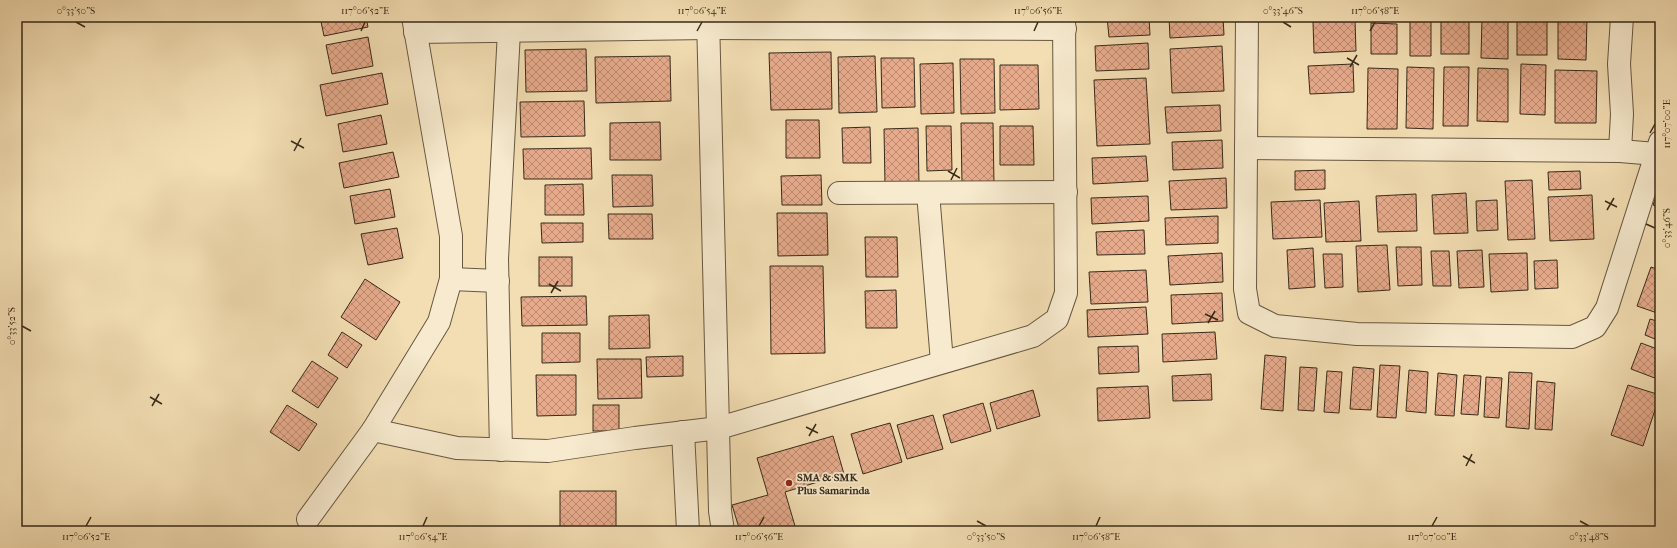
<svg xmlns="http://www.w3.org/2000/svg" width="1677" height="548" viewBox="0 0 1677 548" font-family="'IM FELL French Canon',serif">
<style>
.building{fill:url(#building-cross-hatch);stroke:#382a19}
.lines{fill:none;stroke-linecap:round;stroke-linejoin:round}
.street-casing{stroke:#675740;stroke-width:24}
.street{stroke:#f7eace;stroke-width:22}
.ticks{fill:none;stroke:#382a19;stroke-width:1.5}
.poi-dot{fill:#8f2418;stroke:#f7eace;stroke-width:1.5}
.labels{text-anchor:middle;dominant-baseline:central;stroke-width:3.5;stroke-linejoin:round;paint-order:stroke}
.poi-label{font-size:11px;font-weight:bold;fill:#382a19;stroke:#f7eace;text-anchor:start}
.neatline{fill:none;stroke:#382a19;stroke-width:1.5}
.ticks-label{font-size:10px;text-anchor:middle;fill:#382a19}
</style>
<defs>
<pattern id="building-cross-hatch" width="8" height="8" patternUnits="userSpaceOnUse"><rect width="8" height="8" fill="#e7ab8c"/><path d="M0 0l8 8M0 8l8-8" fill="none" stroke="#bc8b72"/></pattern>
</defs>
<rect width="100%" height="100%" fill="#f3deb3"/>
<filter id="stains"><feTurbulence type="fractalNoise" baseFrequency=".005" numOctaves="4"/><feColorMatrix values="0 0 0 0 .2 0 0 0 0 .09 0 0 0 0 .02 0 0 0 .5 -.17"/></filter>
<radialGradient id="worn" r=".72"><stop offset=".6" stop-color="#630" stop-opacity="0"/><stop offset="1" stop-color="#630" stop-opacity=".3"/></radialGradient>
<g class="building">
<path d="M320,17H366L368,27L324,36Z"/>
<path d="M1107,17H1149L1150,35L1109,37Z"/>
<path d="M1169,17H1223L1224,35L1170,38Z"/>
<rect x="1441" y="17" width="28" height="37"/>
<path d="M1482,17H1508V59L1481,58Z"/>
<rect x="1517" y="17" width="30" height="38"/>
<path d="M1558,17H1587L1586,60L1558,59Z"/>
<path d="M1410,19L1431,20V56H1410Z"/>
<path d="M1355,20L1356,51L1314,53L1313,22Z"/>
<path d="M1371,23L1397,24V54H1371Z"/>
<path d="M368,37L373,66L332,74L326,45Z"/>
<path d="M1148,43L1149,69L1096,71L1095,46Z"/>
<path d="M1222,46L1224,91L1172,93L1170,49Z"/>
<path d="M586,49L587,91L526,92L525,50Z"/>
<path d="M831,52L832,109L771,110L769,53Z"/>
<path d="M670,56L671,101L596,103L595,57Z"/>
<path d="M875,56L877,112L839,113L838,57Z"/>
<path d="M881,58H914L915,107L882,108Z"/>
<path d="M960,59H994L995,113L961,114Z"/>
<path d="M953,63L954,113L921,114L920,64Z"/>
<path d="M1353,64L1354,92L1310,94L1308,66Z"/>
<path d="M1521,64L1546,65L1545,115L1520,114Z"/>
<path d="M1000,65H1038L1039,109L1000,110Z"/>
<path d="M1407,67L1434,68L1433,129L1406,128Z"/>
<path d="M1444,67H1469L1468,126H1443Z"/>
<path d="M1368,68L1398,69L1397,129H1367Z"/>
<path d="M1478,68L1508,69V122L1477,121Z"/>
<path d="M1555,70L1597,71L1596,123H1555Z"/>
<path d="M382,73L388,104L326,116L320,85Z"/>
<path d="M1146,78L1150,144L1097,146L1094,80Z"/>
<path d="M584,101L585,136L521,137L520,102Z"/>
<path d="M1220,105L1221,131L1167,133L1165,107Z"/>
<path d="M381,115L387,144L343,152L338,124Z"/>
<path d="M786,120H819L820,158H786Z"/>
<path d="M660,122L661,160H610V123Z"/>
<path d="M961,123H993L994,185H962Z"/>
<path d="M926,126H951L952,170L927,171Z"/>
<path d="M1000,126H1033L1034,165H1000Z"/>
<path d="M870,127L871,163H843L842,128Z"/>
<path d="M918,128L919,185H885L884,129Z"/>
<path d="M1222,140L1223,168L1173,170L1172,142Z"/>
<path d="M591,148L592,179H524L523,149Z"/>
<path d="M393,152L399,177L344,188L339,163Z"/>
<path d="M1146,156L1148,181L1093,184L1092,158Z"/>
<path d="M1325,170V189L1295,190V171Z"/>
<path d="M1580,171L1581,189L1549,190L1548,172Z"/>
<path d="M612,175H652L653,206L613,207Z"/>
<path d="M821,175L822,205H782L781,176Z"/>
<path d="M1226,178L1227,208L1171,210L1169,181Z"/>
<path d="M1532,180L1535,239L1508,240L1505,181Z"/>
<path d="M583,184L584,215H545V185Z"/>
<path d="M1660,186V208L1653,205Z"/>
<path d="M390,189L395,217L355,224L350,196Z"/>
<path d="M1466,193L1468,233L1434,234L1432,195Z"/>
<path d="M1416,194L1417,231L1378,232L1376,196Z"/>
<path d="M1592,195L1594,239L1550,241L1548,197Z"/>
<path d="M1148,196L1149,221L1092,224L1091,198Z"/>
<path d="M1320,200L1322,237L1273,239L1271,202Z"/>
<path d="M1497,200L1498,230L1477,231L1476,201Z"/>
<path d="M1359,201L1361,241L1326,242L1324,203Z"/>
<path d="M777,213H827L828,255L778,256Z"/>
<path d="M608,214H652L653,239H609Z"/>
<path d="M1218,216V243L1166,245L1165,218Z"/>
<path d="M541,223H583V242L542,243Z"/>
<path d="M397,228L403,258L368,265L361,234Z"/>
<path d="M1144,230L1145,254L1097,255L1096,232Z"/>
<path d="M865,237H897L898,277H866Z"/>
<path d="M1387,245L1390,290L1358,292L1356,246Z"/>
<path d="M1396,247H1421L1422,285L1398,286Z"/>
<path d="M1313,248L1315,287L1289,289L1287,250Z"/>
<path d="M1482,250L1484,287L1459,288L1457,251Z"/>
<path d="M1431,251H1449L1451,286H1433Z"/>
<path d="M1222,253L1223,282L1170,285L1168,256Z"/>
<path d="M1527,253L1528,290L1491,292L1489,254Z"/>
<path d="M1323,254H1342L1343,287L1325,288Z"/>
<rect x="539" y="257" width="33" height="29"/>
<path d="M1557,260L1558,288L1535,289L1534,261Z"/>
<path d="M770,266H823L825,353L771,354Z"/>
<path d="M1651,267L1660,270V314L1637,306Z"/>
<path d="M1146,270L1148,302L1091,304L1089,272Z"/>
<path d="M365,279L400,302L376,340L341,317Z"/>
<path d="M896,290L897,328H866L865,291Z"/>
<path d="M1222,293L1223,321L1172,324L1171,295Z"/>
<path d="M586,296L587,325L522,326L521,297Z"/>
<path d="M1146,307L1148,334L1088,337L1087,310Z"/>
<path d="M649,315L650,348L609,349V316Z"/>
<path d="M1650,319L1660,322V341L1645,335Z"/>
<path d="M342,332L362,345L347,368L328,355Z"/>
<path d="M1215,332L1217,359L1163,362L1162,334Z"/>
<path d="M542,333H580V362L542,363Z"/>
<path d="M1641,343L1660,350V380L1631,369Z"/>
<path d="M1138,346L1139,372L1099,374L1098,347Z"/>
<path d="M1265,355L1286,357L1283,411L1261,409Z"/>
<path d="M683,356V376L647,377L646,357Z"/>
<path d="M597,359H641L642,398L598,399Z"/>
<path d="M312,361L338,378L318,408L292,391Z"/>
<path d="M1380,365L1400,366L1396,418L1377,417Z"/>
<path d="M1300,367L1317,368L1314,411L1298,410Z"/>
<path d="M1353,367L1374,369L1371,410L1350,409Z"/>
<path d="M1409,370L1428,372L1426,413L1406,411Z"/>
<path d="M1327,371L1342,372L1339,413L1324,412Z"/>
<path d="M1509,372L1532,373L1529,429L1506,427Z"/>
<path d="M1438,373L1457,375L1454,416L1435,415Z"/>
<path d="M1211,374L1212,400L1173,401L1172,376Z"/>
<path d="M536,375H576V415L537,416Z"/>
<path d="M1464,375L1481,376L1478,415L1461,414Z"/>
<path d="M1486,377L1502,378L1499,418L1484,417Z"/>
<path d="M1537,381L1555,383L1552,430L1535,429Z"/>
<path d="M1628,385L1660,395L1643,446L1611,435Z"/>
<path d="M1148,386L1150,418L1098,421L1097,388Z"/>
<path d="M1033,390L1040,416L997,429L990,403Z"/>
<path d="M983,403L991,431L951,443L943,415Z"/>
<path d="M287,405L317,424L299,451L270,432Z"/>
<rect x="593" y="405" width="26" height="26"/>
<path d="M933,415L943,449L907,459L897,425Z"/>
<path d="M890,423L902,462L863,474L851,434Z"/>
<path d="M833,436L844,474L785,492L795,526L776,531H740L732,505L768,495L757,458Z"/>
<rect x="560" y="491" width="56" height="40"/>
</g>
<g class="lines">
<g class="street-casing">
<g id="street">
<path d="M708,17L720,511L723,531"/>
<path d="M1247,17L1245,289L1249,313L1275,326L1357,334L1572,337L1595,327L1607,308L1660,142"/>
<path d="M415,32L709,28L1065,29"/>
<path d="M1246,148L1620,151L1656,154"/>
<path d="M1620,151L1622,114L1619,64L1622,17"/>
<path d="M839,193L1066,192"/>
<path d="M928,193L942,362"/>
<path d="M451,279L498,281"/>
<path d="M373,430L439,322L451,279V236L413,17"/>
<path d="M683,432L688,531"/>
<path d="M501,450L497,259L509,31"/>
<path d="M308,519L373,430L457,448L548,451L635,438L719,428L1033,336L1057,319L1066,293L1064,17"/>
</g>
</g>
<use href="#street" class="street"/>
</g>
<path class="ticks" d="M76,22L85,27M1283,22L1291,27M361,31L365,22M697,31L702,22M1034,31L1038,22M1370,31L1375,22M1347,58L1359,65M1350,67L1357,55M1650,133L1655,124M291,141L304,148M294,151L301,138M948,171L960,178M951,180L957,168M1605,201L1617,207M1607,210L1614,198M1646,224L1655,228M549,284L561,291M551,293L558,281M1205,314L1218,320M1208,323L1215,311M22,326L31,331M150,397L162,404M152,406L159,394M806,427L818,433M809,436L816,424M1463,456L1475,463M1466,466L1472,454M977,521L986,526M1580,521L1589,526M86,526L91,517M423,526L427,517M759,526L764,517M1096,526L1100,517M1432,526L1437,517"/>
<circle class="poi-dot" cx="789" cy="483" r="4"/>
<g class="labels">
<g class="poi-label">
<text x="797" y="477">SMA &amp; SMK<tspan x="797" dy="13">Plus Samarinda</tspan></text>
</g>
</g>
<rect width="1677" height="548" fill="none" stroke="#f3deb3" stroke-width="44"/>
<rect x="22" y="22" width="1633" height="504" class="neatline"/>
<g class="ticks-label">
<text x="76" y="14">0°33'50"S</text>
<text x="365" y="14">117°06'52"E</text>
<text x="702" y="14">117°06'54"E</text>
<text x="1038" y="14">117°06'56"E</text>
<text x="1283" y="14">0°33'46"S</text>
<text x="1375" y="14">117°06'58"E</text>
<text transform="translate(1666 124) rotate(-90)" y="4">117°07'00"E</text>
<text transform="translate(1666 228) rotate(-90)" y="4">0°33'46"S</text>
<text transform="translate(11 326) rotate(-90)" y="4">0°33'52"S</text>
<text x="86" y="540">117°06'52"E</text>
<text x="423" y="540">117°06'54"E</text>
<text x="759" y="540">117°06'56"E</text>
<text x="986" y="540">0°33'50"S</text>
<text x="1096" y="540">117°06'58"E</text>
<text x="1432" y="540">117°07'00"E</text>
<text x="1589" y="540">0°33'48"S</text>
</g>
<rect width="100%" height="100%" filter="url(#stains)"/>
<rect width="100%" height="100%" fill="url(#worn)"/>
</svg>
